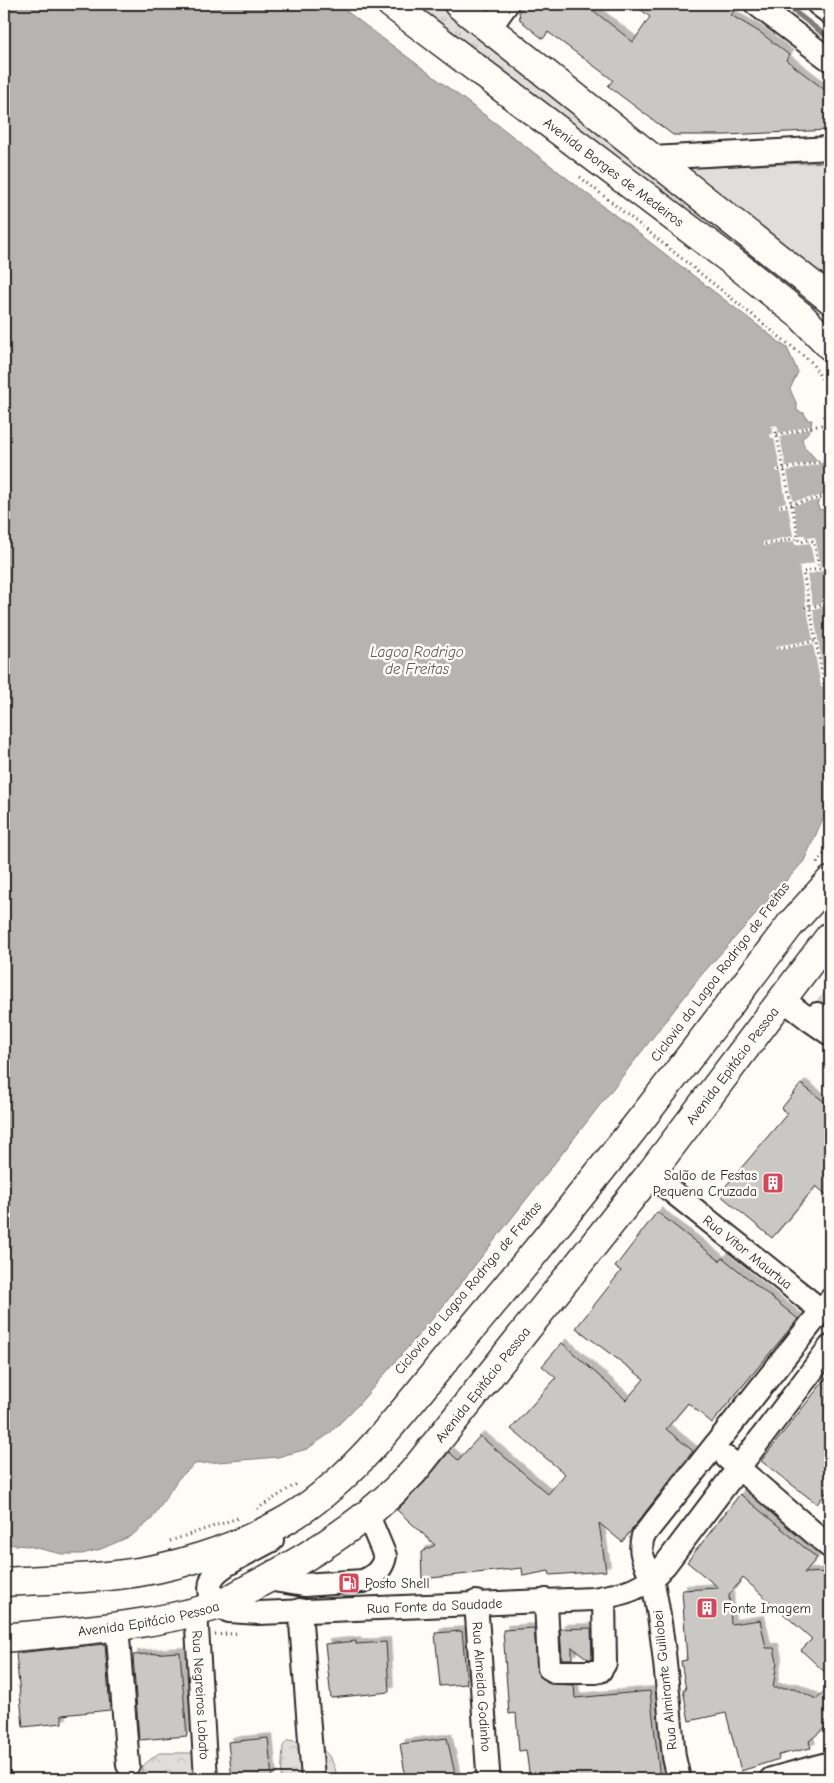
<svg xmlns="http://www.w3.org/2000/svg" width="834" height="1783" viewBox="0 0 834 1783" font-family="'Comic Neue',sans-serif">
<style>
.grass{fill:url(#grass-tufts);stroke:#858482}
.forest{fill:url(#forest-crowns);stroke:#858482}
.park{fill:#dfdeda;stroke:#858482}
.water{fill:#b5b4b1;stroke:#7e7d7b}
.pier{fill:#fdfcf7}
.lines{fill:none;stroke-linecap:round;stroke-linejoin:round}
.stream{stroke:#7e7d7b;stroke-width:5}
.building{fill:#c9c8c4;stroke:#2b2b2b;filter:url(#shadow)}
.minor-tunnel{stroke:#d3d2ce;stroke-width:22;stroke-dasharray:22 11;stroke-linecap:butt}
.minor-casing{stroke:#2b2b2b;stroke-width:26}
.highway-casing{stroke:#2b2b2b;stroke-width:31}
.path{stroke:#2b2b2b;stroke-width:3;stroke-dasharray:1 4;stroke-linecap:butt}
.minor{stroke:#fdfcf7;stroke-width:22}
.highway{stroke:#fdfcf7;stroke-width:28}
.labels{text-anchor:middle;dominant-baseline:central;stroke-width:5;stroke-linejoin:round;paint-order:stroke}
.street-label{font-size:14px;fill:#2b2b2b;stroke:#fdfcf7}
.poi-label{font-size:14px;fill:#2b2b2b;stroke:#fdfcf7;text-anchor:start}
.water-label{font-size:15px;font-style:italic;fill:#5b5b5a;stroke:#fdfcf7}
</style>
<defs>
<pattern id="grass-tufts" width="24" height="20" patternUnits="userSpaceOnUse" patternTransform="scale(1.25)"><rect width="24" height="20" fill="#dfdeda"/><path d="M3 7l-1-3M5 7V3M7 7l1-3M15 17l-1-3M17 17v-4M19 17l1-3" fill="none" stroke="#c0bfbb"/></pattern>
<pattern id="forest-crowns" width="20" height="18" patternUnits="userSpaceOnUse" patternTransform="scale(1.25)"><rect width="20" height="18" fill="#dfdeda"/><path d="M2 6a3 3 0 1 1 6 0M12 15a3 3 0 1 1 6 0" fill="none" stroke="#c0bfbb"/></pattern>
<filter id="shadow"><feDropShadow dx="4.5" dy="-4.5" stdDeviation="0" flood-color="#0004"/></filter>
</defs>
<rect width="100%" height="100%" fill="#fdfcf7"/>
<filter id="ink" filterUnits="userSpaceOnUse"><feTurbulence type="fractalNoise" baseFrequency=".02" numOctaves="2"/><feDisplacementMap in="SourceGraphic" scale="10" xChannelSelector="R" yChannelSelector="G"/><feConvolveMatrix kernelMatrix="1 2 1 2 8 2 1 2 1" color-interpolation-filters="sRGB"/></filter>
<g filter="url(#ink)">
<path class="grass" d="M401,4H443L830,309V334Z"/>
<g class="forest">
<path d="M288,1740C319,1745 330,1746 338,1779H281L283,1746Z"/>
<path d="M159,1753H199L216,1779H141L142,1766Z"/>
</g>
<path class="park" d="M830,162V283L686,168Z"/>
<path class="water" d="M4,4H337L502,128L787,348L798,372L790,389L797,405V411L804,413L808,420H812L810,430L802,439L804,446L820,464L830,463V481L826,482L827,492L820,496V501L817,503L819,509L825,510V514L830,517V803L804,861L703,973L440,1310L358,1405L329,1434L307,1449L278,1457L195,1464L178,1479L151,1520L131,1536L101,1549L82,1554H62L28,1546L4,1544Z"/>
<path class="pier" d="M777,425L779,433L810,426V428L780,437L786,467L819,461L820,464L787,471L793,501L820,496V500L793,505L799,535H805V538L815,537L821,567L830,565V569L807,575L813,605L830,601V605L813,609L826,686H821L813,644L777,650L776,646L813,640L807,610H804L806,606L799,566L814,563L810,543L795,545L794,541L763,546V542L793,536L788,507L779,508V504L786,502L781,472H777L776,469L780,468L774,438H771L770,434H773L771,426Z"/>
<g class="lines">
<path class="stream" d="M785,4L830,39"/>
</g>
<g class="building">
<path d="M525,4H585L633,42L650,17L634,4H724L734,11L731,15L761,33L789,55L786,60L830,94V130L726,135H673L608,86L613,80L548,32L543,39L520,20L519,11Z"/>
<path d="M830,987V1018L827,1006L818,1001Z"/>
<path d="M801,1084L830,1106V1198L816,1186L772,1238L719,1194L787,1114L781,1109Z"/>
<path d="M657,1212L720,1261L723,1258L798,1319L712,1423L688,1403L666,1429L693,1451L622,1542L599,1523L606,1571L550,1575L549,1571L523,1576L522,1568L422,1579L421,1552L435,1545L397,1510L424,1483L449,1452L458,1460L480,1436L548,1494L565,1474L511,1429L556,1378L542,1366L562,1343L626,1400L644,1379L576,1328L621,1271L615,1267Z"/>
<path d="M830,1373V1488L817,1504L761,1461Z"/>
<path d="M740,1494L817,1558L804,1573L830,1572V1677L801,1650L812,1639L743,1578L729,1595L731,1624L760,1620L766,1648H774L777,1662L773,1688H794L816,1699L830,1686V1724L809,1741L811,1748L778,1755L779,1759L741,1771L726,1713L689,1721L683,1690H686L681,1661L687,1660L682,1590L719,1588L687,1562Z"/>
<path d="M534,1628L538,1674L550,1684L574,1685L575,1698L650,1691L660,1779H530L526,1750L519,1751L516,1713L509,1714L503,1630Z"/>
<path d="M591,1628L592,1659H588L572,1647V1659H562L560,1629Z"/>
<path d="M462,1631L467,1684L440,1686L435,1633Z"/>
<path d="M356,1641V1644L386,1642L389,1692L331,1698L325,1644Z"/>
<path d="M105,1644L110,1710L62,1715V1723L23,1727L16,1653Z"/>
<path d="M180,1652L187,1736L139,1740L133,1655Z"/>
<path d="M268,1738L272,1779H232L228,1742Z"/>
<path d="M447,1738L456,1779H406L400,1744Z"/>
</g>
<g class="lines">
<path class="minor-tunnel" d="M817,1014L830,1003"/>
<g class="minor-casing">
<g id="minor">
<path d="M756,4L830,60"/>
<path d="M818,4L830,13"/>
<path d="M489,29L507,4"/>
<path d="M653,158L830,148"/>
<path d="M781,998L810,1020L817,1014"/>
<path d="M810,1020L830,1034"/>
<path id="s1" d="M650,1174L822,1311"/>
<path d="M727,1458L830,1547"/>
<path id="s2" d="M272,1540C259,1548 218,1565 212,1579C208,1589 211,1597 215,1606L229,1611L259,1613L593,1599C625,1594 644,1589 665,1565L830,1347"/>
<path d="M267,1579L304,1585L363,1581C374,1577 383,1568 385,1556L367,1513"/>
<path d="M546,1600L549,1668L556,1672H596L600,1671L605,1663L604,1597"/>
<path id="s3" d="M476,1602L488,1771"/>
<path d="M300,1610L313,1779"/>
<path id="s4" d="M196,1611L206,1779"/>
<path d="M117,1625L128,1765"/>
<path d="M679,1779L674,1757C668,1699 665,1640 653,1583C648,1564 637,1557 643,1536L830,1300"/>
<path d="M771,1779L830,1763"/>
</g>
</g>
<g class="highway-casing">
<g id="highway">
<path id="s5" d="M391,4L741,268L801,316L830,346"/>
<path d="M458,4L830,299"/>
<path d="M4,1582C41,1580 80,1579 117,1575C173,1569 231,1550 281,1523C349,1486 406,1407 455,1348C572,1211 681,1069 790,925L830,881"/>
<path id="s6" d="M4,1638C74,1631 145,1627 213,1607C226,1603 238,1594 250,1588C306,1559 370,1519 413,1472L650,1174L830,936"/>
</g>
</g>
<g class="path">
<path d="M364,4L370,9"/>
<path d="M580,177L811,362L826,385L830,402"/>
<path d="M775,427L799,541L801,542L811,540L814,542L819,568"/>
<path d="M777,435L830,423"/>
<path d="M779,470L830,460"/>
<path d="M781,506L830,496"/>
<path d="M765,544L798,538"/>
<path d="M805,608L830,603"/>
<path d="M779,648L816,641"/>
<path d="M824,684L803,572L830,567"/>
<path d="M817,863L830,846"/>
<path d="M257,1509L298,1483"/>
<path d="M170,1541L238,1518"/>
<path d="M215,1635L239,1633"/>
</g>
<use href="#minor" class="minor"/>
<use href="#highway" class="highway"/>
</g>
</g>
<defs>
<g id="building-square" transform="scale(1.125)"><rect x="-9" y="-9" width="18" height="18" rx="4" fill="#d1495b" stroke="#fdfcf7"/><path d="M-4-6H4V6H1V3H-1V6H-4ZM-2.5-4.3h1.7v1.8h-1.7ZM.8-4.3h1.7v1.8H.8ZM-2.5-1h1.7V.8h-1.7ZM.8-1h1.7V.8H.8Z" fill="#fff"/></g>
<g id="fuel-square" transform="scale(1.125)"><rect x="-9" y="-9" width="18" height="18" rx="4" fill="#d1495b" stroke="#fdfcf7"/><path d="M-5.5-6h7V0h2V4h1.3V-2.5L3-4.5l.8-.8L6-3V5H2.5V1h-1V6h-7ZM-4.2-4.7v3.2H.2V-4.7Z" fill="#fff"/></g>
</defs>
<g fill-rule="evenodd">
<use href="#building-square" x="773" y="1183"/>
<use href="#fuel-square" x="349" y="1583"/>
<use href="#building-square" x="707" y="1608"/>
</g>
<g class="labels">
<g class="street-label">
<text stroke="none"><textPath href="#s5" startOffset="279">Avenida Borges de Medeiros</textPath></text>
<text transform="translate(720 972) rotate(-53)">Ciclovia da Lagoa Rodrigo de Freitas</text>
<text stroke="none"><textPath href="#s6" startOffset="971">Avenida Epitácio Pessoa</textPath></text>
<text stroke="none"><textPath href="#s1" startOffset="125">Rua Vitor Maurtua</textPath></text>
<text transform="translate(468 1288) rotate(-50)">Ciclovia da Lagoa Rodrigo de Freitas</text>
<text stroke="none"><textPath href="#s6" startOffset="566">Avenida Epitácio Pessoa</textPath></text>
<text stroke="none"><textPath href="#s2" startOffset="321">Rua Fonte da Saudade</textPath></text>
<text stroke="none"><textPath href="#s6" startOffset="146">Avenida Epitácio Pessoa</textPath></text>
<text transform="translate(665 1680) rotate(-96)">Rua Almirante Guillobei</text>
<text stroke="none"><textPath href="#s3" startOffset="85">Rua Almeida Godinho</textPath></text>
<text stroke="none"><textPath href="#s4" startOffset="84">Rua Negreiros Lobato</textPath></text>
</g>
<g class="poi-label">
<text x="757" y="1175" text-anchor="end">Salão de Festas<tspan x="757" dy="16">Pequena Cruzada</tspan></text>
<text x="365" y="1583">Posto Shell</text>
<text x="723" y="1608">Fonte Imagem</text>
</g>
<g class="water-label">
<text x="417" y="652">Lagoa Rodrigo<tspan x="417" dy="17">de Freitas</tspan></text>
</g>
</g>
<rect width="834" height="1783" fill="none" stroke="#fdfcf7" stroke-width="20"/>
<rect x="10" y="10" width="814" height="1763" fill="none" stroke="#2b2b2b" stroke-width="2" filter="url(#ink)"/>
</svg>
